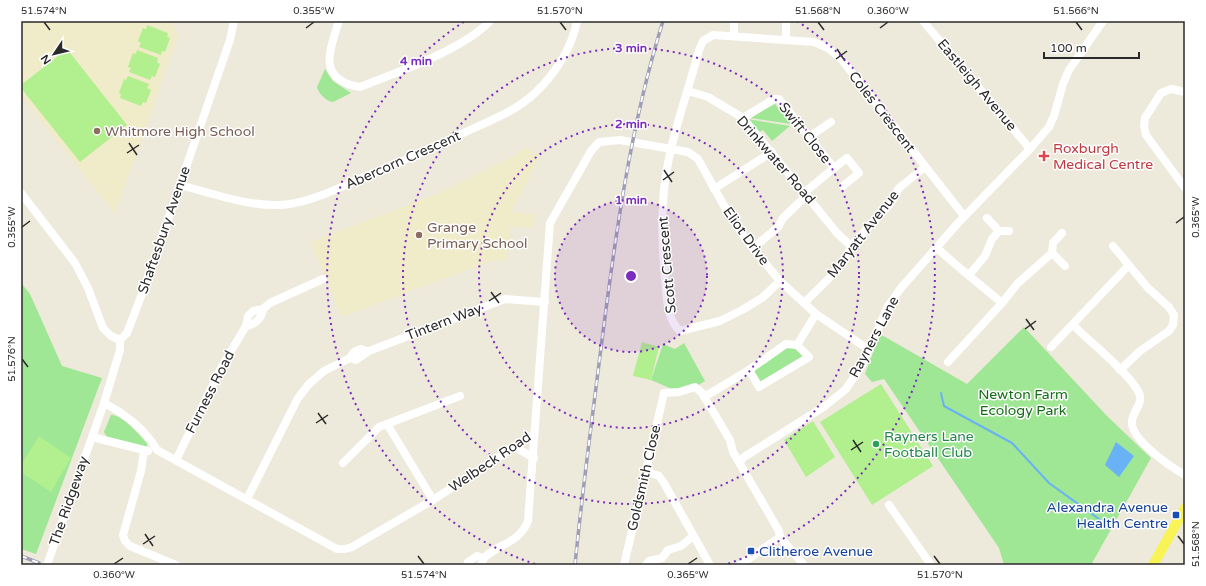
<svg xmlns="http://www.w3.org/2000/svg" width="1206" height="586" viewBox="0 0 1206 586" font-family="'Varela Round',sans-serif">
<style>
.education{fill:#f0ebc9}
.green{fill:#9fe794}
.pitch{fill:#b2ef8f}
.water{fill:#68b2f5}
.lines{fill:none;stroke-linecap:round;stroke-linejoin:round}
.stream{stroke:#68b2f5;stroke-width:2}
.minor{stroke:#fff;stroke-width:8}
.major{stroke:#f8f455;stroke-width:10}
.rail-casing{stroke:#9f9eb6;stroke-width:3.5}
.rail{stroke:#fff;stroke-width:2;stroke-dasharray:6;stroke-linecap:butt}
.ticks{fill:none;stroke:#2a2a2a;stroke-width:1.5}
.ring{fill:none;stroke:#7b2cbf;stroke-width:2;stroke-dasharray:2 4}
.education-dot{fill:#8d6e63;stroke:#fff;stroke-width:1.5}
.health-dot{fill:#e0444e;stroke:#fff;stroke-width:1.5}
.leisure-dot{fill:#2e9e5b;stroke:#fff;stroke-width:1.5}
.transit-dot{fill:#1a4fb4;stroke:#fff;stroke-width:1.5}
.labels{text-anchor:middle;dominant-baseline:central;stroke-width:3;stroke-linejoin:round;paint-order:stroke}
.street-label{font-size:14px;fill:#2a2a2a;stroke:#fff}
.education-label{font-size:14px;fill:#785e54;stroke:#fff;text-anchor:start}
.health-label{font-size:14px;fill:#be3a42;stroke:#fff;text-anchor:start}
.park-label{font-size:14px;fill:#166b16;stroke:#fff}
.leisure-label{font-size:14px;fill:#27864d;stroke:#fff;text-anchor:start}
.transit-label{font-size:14px;fill:#164399;stroke:#fff;text-anchor:end}
.centre{fill:#7b2cbf;stroke:#fff;stroke-width:2}
.ring-label{font-size:12px;text-anchor:middle;font-weight:bold;fill:#7b2cbf;stroke:#fff;stroke-width:3;stroke-linejoin:round;paint-order:stroke}
.neatline{fill:none;stroke:#2a2a2a;stroke-width:1.5}
.ticks-label{font-size:10px;text-anchor:middle;fill:#2a2a2a}
</style>
<rect width="100%" height="100%" fill="#ede9db"/>
<g class="education">
<path d="M21,21H170L179,34L115,214L21,96Z"/>
<path d="M526,148L540,156L512,212L535,214L533,228L510,226L507,260L492,261L342,317L310,242L447,190L508,159Z"/>
</g>
<g class="green">
<path d="M325,69L333,81L351,93L333,102C327,102 318,93 317,87Z"/>
<path d="M775,104L791,124L750,118Z"/>
<path d="M747,119L790,126L772,141L763,130L758,133Z"/>
<path d="M21,283L30,294L62,366L102,378L36,554L21,549Z"/>
<path d="M1024,327L1107,416L1151,458L1091,565H1004L999,548L884,379L872,382L865,374L880,334L967,384Z"/>
<path d="M684,343L705,381L695,387L679,392L651,380L663,344L675,349Z"/>
<path d="M792,344L804,356L763,385L752,368Z"/>
<path d="M111,415C122,414 139,435 147,443V447L107,437L104,432Z"/>
</g>
<g class="pitch">
<path d="M147,25L168,33L167,37L170,38L165,52L162,51L161,55L139,47L141,43L138,41L143,28L146,29Z"/>
<path d="M67,49L127,125L80,162L21,88V85Z"/>
<path d="M137,50L158,58L157,62L160,64L155,77L152,76L150,80L129,72L131,68L128,67L133,53L136,54Z"/>
<path d="M128,76L149,84L147,88L151,90L146,103L143,102L141,106L120,98L121,94L119,93L124,79L126,80Z"/>
<path d="M642,342L659,347L651,380L633,376Z"/>
<path d="M881,384L933,466L872,505L820,422Z"/>
<path d="M813,421L835,457L806,477L784,440Z"/>
<path d="M39,436L71,458L51,492L21,472V465Z"/>
</g>
<path class="water" d="M1116,442L1134,456L1119,477L1105,465Z"/>
<g class="lines">
<path class="stream" d="M941,393L944,406L1012,443L1049,483L1099,519L1105,529"/>
<g class="minor">
<path d="M339,21C330,50 316,80 360,87C397,72 463,50 490,21"/>
<path d="M734,21V36"/>
<path d="M923,21L1030,149"/>
<path d="M786,40V21"/>
<path d="M688,91L708,97L743,118L837,233L851,246"/>
<path d="M1185,92L1171,89L1161,93L1145,118L1144,126L1146,135L1185,188"/>
<path d="M743,118L774,99H779L834,168L805,192"/>
<path d="M809,137L831,122"/>
<path d="M834,168L847,158L859,173L843,186"/>
<path d="M180,185C215,194 254,209 290,204C316,200 340,187 364,177C401,162 436,146 472,129C494,119 517,110 535,93C555,74 572,48 577,21"/>
<path d="M714,189L772,152"/>
<path d="M21,193L75,263L88,288L103,328L111,336L120,340"/>
<path d="M987,218L999,231H1009"/>
<path d="M1113,246L1148,288L1169,307L1174,315L1173,325L1169,331L1140,351L1120,370"/>
<path d="M936,247C957,267 980,284 1002,303L948,362"/>
<path d="M753,248L778,227L783,218L807,195"/>
<path d="M1052,253L1053,243L1062,233"/>
<path d="M969,275L985,256L992,239L999,231"/>
<path d="M780,281L762,298L742,310L720,321L680,331C666,318 667,297 665,280C663,255 661,229 663,204C665,152 686,100 699,50L703,41L713,35L814,42L828,48L842,60L964,216"/>
<path d="M804,303C820,286 843,269 851,246L891,203L899,188L925,167"/>
<path d="M1002,303L1018,283L1052,253L1065,266"/>
<path d="M1073,325C1088,340 1131,375 1139,393C1144,404 1132,411 1132,422C1131,440 1171,467 1185,475"/>
<path d="M246,326C255,325 262,318 263,309"/>
<path d="M797,345L816,314"/>
<path d="M1051,347L1128,266"/>
<path d="M350,358L356,360L369,351L505,299L545,302"/>
<path d="M749,370L759,387L809,357L797,345"/>
<path d="M704,397L749,370L786,344L797,345"/>
<path d="M104,403C125,414 145,429 157,450L337,549H345L352,547L433,500L534,434"/>
<path d="M387,424L433,500"/>
<path d="M92,437L148,451"/>
<path d="M515,447L534,458"/>
<path d="M144,451L141,471L123,535L125,541L130,546L176,565"/>
<path d="M176,460L222,366L246,326L248,316L253,311L263,309L270,303L323,279"/>
<path d="M740,462L744,457L825,406L846,389L862,365L888,306L901,288L958,223L1030,149L1049,127L1054,116L1063,84L1069,70L1103,21"/>
<path d="M343,463L379,427L460,396"/>
<path d="M646,471L659,476L664,483L710,565"/>
<path d="M247,499L298,398L309,384L324,371L350,358L354,352L361,349L367,351"/>
<path d="M889,505L931,565"/>
<path d="M780,537L804,565"/>
<path d="M47,565L104,403L120,350V340L127,333L145,286L230,40L234,21"/>
<path d="M467,565L468,562L477,556L484,558"/>
<path d="M481,565C482,563 483,559 485,557C501,543 519,543 528,521L550,223L591,151L599,142L620,140L688,152L698,159L723,204L747,241L780,281L816,314L868,349"/>
<path d="M624,565L664,393L679,392L695,387L702,393L730,440L733,452L779,531L780,537L740,565"/>
<path d="M646,565L649,561L662,558L668,550L681,546L693,536"/>
</g>
<path class="major" d="M1153,565L1185,508"/>
<g class="rail-casing">
<g id="rail">
<path d="M21,556L39,563"/>
<path d="M575,565C582,493 592,420 601,348C615,238 630,127 663,21"/>
</g>
</g>
<use href="#rail" class="rail"/>
</g>
<path class="ticks" d="M44,22L50,30M560,22L566,30M818,22L824,30M1076,22L1082,30M306,28L314,22M880,28L888,22M837,49L845,61M836,59L847,51M129,143L137,155M127,153L139,145M664,170L672,182M663,180L674,172M1176,223L1184,217M22,227L30,221M491,292L499,303M489,301L501,293M1026,319L1034,330M1025,329L1036,321M22,359L28,367M318,413L326,424M316,423L328,415M853,440L861,452M851,450L863,442M145,534L153,546M1178,536L1184,544M143,544L155,536M418,556L424,564M934,556L940,564M114,564L123,558M688,564L697,558"/>
<circle cx="631" cy="276" r="76" fill="#7b2cbf" fill-opacity=".12"/>
<g class="ring">
<circle cx="631" cy="276" r="76"/>
<circle cx="631" cy="276" r="152"/>
<circle cx="631" cy="276" r="228"/>
<path d="M535 564A304 304 0 0 1 465 21M797 21A304 304 0 0 1 727 564"/>
</g>
<g class="education-dot">
<circle cx="97" cy="131" r="4"/>
<circle cx="419" cy="235" r="4"/>
</g>
<path class="health-dot" d="M1042 150h4v4h4v4h-4v4h-4v-4h-4v-4h4z"/>
<circle class="leisure-dot" cx="876" cy="444" r="4"/>
<g class="transit-dot">
<rect x="1172" y="511" width="8" height="8" rx="2"/>
<rect x="747" y="547" width="8" height="8" rx="2"/>
</g>
<g class="labels">
<g class="street-label">
<text transform="translate(977 85) rotate(50)">Eastleigh Avenue</text>
<text transform="translate(882 112) rotate(52)">Coles Crescent</text>
<text transform="translate(805 133) rotate(51)">Swift Close</text>
<text transform="translate(403 160) rotate(-24)">Abercorn Crescent</text>
<text transform="translate(776 160) rotate(49)">Drinkwater Road</text>
<text transform="translate(164 230) rotate(-71)">Shaftesbury Avenue</text>
<text transform="translate(863 234) rotate(-52)">Maryatt Avenue</text>
<text transform="translate(746 236) rotate(54)">Eliot Drive</text>
<text transform="translate(667 265) rotate(-95)">Scott Crescent</text>
<text transform="translate(444 322) rotate(-21)">Tintern Way</text>
<text transform="translate(874 337) rotate(-62)">Rayners Lane</text>
<text transform="translate(210 392) rotate(-63)">Furness Road</text>
<text transform="translate(490 462) rotate(-34)">Welbeck Road</text>
<text transform="translate(644 478) rotate(-77)">Goldsmith Close</text>
<text transform="translate(69 501) rotate(-71)">The Ridgeway</text>
</g>
<g class="education-label">
<text x="105" y="131">Whitmore High School</text>
<text x="427" y="227">Grange<tspan x="427" dy="16">Primary School</tspan></text>
</g>
<g class="health-label">
<text x="1053" y="148">Roxburgh<tspan x="1053" dy="16">Medical Centre</tspan></text>
</g>
<g class="park-label">
<text x="1023" y="394">Newton Farm<tspan x="1023" dy="16">Ecology Park</tspan></text>
</g>
<g class="leisure-label">
<text x="884" y="436">Rayners Lane<tspan x="884" dy="16">Football Club</tspan></text>
</g>
<g class="transit-label">
<text x="1168" y="507">Alexandra Avenue<tspan x="1168" dy="16">Health Centre</tspan></text>
<text x="759" y="551" text-anchor="start">Clitheroe Avenue</text>
</g>
</g>
<circle cx="631" cy="276" r="6" class="centre"/>
<g class="ring-label">
<text x="631" y="52">3 min</text>
<text x="416" y="65">4 min</text>
<text x="631" y="128">2 min</text>
<text x="631" y="204">1 min</text>
</g>
<rect width="1206" height="586" fill="none" stroke="#ffffff" stroke-width="44"/>
<g transform="translate(54 54) rotate(235)" stroke="#ffffff" stroke-width="3" paint-order="stroke">
<path d="M0-3L7 15L0 10L-7 15Z" fill="#2a2a2a"/>
<text y="-6" font-size="11" font-weight="bold" text-anchor="middle" fill="#2a2a2a">N</text>
</g>
<path d="M1044 52v6h95v-6" fill="none" stroke="#2a2a2a" stroke-width="2"/>
<text x="1050" y="52" font-size="12" fill="#2a2a2a" stroke="#ffffff" stroke-width="3" paint-order="stroke">100 m</text>
<rect x="22" y="22" width="1162" height="542" class="neatline"/>
<g class="ticks-label">
<text x="44" y="14">51.574°N</text>
<text x="314" y="14">0.355°W</text>
<text x="560" y="14">51.570°N</text>
<text x="818" y="14">51.568°N</text>
<text x="888" y="14">0.360°W</text>
<text x="1076" y="14">51.566°N</text>
<text transform="translate(1195 217) rotate(-90)" y="4">0.365°W</text>
<text transform="translate(11 227) rotate(-90)" y="4">0.355°W</text>
<text transform="translate(11 359) rotate(-90)" y="4">51.576°N</text>
<text transform="translate(1195 544) rotate(-90)" y="4">51.568°N</text>
<text x="114" y="578">0.360°W</text>
<text x="424" y="578">51.574°N</text>
<text x="688" y="578">0.365°W</text>
<text x="940" y="578">51.570°N</text>
</g>
</svg>
